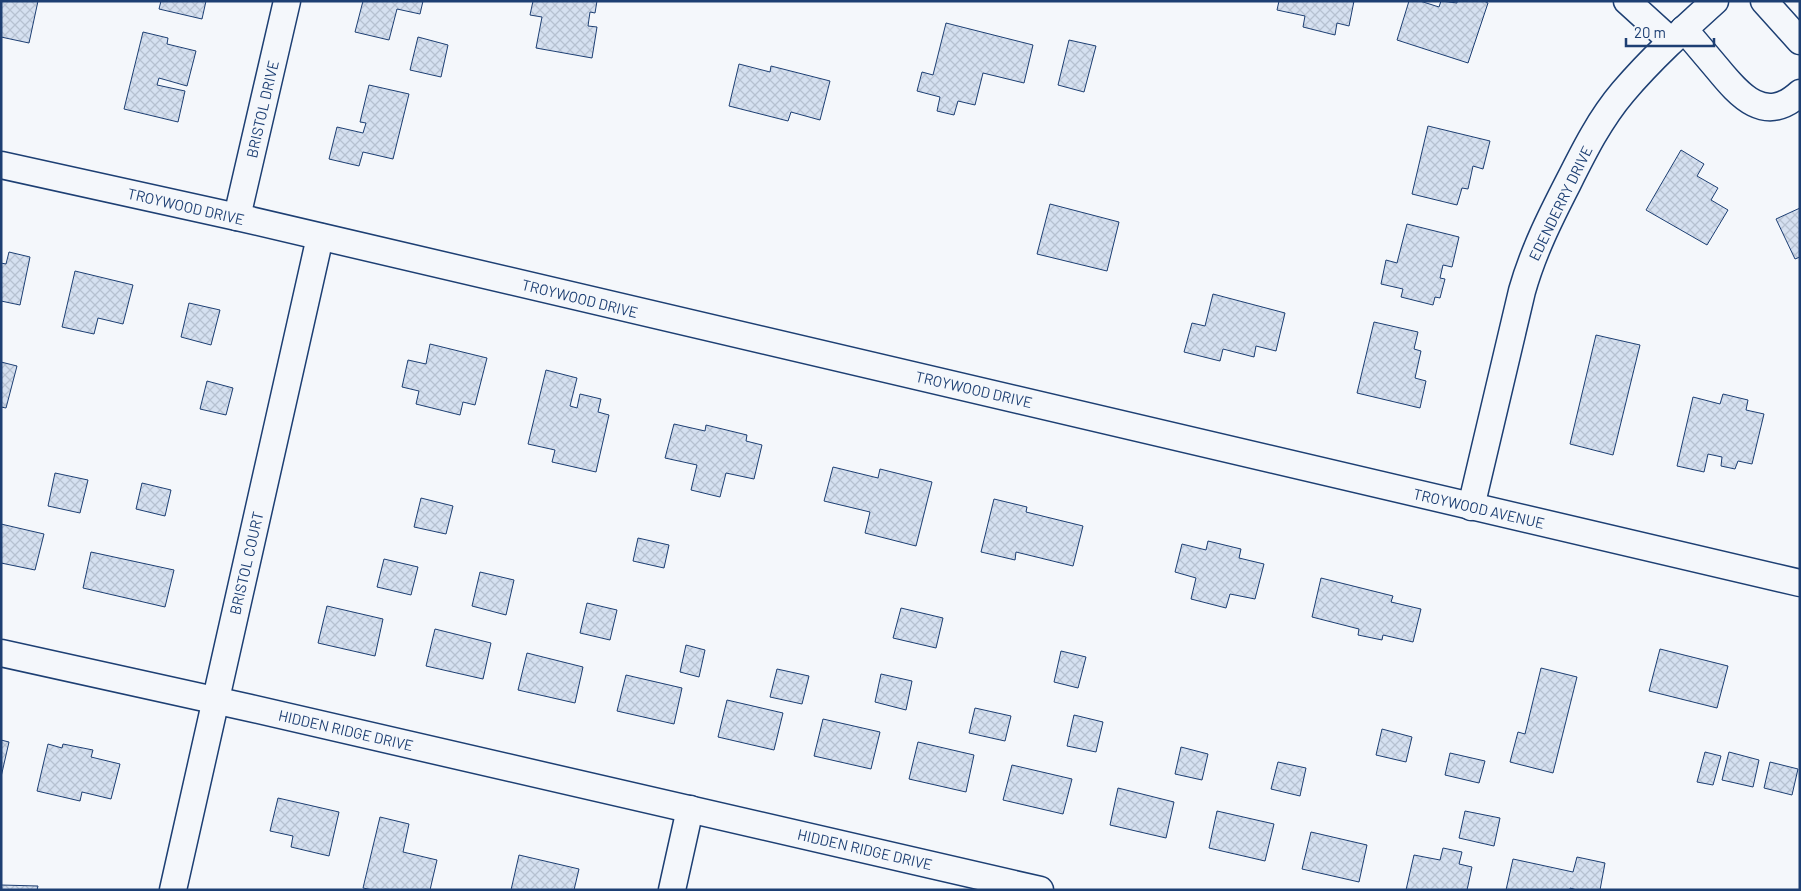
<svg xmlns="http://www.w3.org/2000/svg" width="1801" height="891" viewBox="0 0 1801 891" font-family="Barlow,sans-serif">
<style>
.building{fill:url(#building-cross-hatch);stroke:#1d3f73}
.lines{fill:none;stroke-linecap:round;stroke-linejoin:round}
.minor-casing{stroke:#1d3f73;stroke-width:29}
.minor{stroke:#f4f7fb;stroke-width:26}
.labels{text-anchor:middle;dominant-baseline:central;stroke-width:4;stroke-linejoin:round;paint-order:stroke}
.street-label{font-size:15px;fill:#1d3f73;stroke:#f4f7fb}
</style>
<defs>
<pattern id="building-cross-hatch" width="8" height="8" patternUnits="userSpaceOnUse" patternTransform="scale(1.25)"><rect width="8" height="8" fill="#d5e0f0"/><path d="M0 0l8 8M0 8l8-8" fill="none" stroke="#b6c1d1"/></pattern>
</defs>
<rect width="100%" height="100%" fill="#f4f7fb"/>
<g class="building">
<path d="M1,1H38L29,43L1,37Z"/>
<path d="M161,1H206L202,19L159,9Z"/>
<path d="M363,1H423L420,14L397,9L389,40L355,32Z"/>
<path d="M533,1H597L595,13L590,12L588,26L597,27L592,58L536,48L542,17L530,15Z"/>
<path d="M1279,1H1354L1349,26L1337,23L1335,35L1303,27L1305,16L1277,10Z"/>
<path d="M1409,1H1420L1439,7L1441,1L1457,3V1H1484L1488,3L1468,63L1397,40Z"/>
<path d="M946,23L1033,45L1024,83L983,73L975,105L958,101L954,115L937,111L940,97L917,91L922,72L933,75Z"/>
<path d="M143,32L168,38L167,44L196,51L187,86L159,78L157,85L185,91L178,122L124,109Z"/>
<path d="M418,37L448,45L441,77L410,70Z"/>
<path d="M1069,40L1096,46L1084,92L1058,85Z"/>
<path d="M739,64L770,72L771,66L830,81L820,120L791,112L788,121L729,106Z"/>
<path d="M369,85L409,94L393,159L363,152L359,166L329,159L337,127L363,133L366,123L360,122Z"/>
<path d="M1428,126L1490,141L1483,169L1473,166L1468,189L1462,188L1457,205L1412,194Z"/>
<path d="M1681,150L1704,164L1697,176L1718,188L1711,200L1728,210L1707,245L1646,210Z"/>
<path d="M1050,204L1119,222L1107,271L1037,254Z"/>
<path d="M1800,208V257L1795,259L1776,219Z"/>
<path d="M1407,224L1459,237L1452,267L1443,265L1440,278L1445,279L1440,298L1435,297L1433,305L1401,297L1403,289L1381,284L1386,260L1397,263Z"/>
<path d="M9,252L30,257L20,305L1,301V263L6,264Z"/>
<path d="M75,271L133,285L123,324L98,318L94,334L62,327Z"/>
<path d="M1213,294L1285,313L1276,351L1256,346L1254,357L1223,349L1220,361L1184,352L1192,323L1205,326Z"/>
<path d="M189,303L220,310L211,345L181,337Z"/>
<path d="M1374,322L1418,332L1414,349L1421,351L1415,378L1426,381L1420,408L1357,393Z"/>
<path d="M1596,335L1640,345L1613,455L1570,444Z"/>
<path d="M430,344L487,358L475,405L463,402L460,415L416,404L419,391L402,387L408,360L426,364Z"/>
<path d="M1,362L17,366L6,408L1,407Z"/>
<path d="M546,370L577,378L570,406L577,408L580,394L601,399L598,412L609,415L596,472L552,462L555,450L528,444Z"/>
<path d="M207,381L233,388L226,415L200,409Z"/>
<path d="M1723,394L1748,400L1746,410L1764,414L1752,464L1738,461L1735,469L1721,466L1722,457L1708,454L1704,472L1677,466L1693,397L1720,404Z"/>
<path d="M674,424L705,431L706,425L747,435L746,441L762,445L754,479L726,473L720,497L691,490L697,465L665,458Z"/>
<path d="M833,467L878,478L880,469L932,482L916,546L865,533L870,512L824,501Z"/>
<path d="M55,473L88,480L80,513L48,506Z"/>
<path d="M142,483L171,490L165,516L136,509Z"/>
<path d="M421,498L453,506L446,534L414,527Z"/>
<path d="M994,499L1027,507L1026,512L1083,526L1073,566L1016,552L1015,560L981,552Z"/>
<path d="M1,524L44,534L35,570L1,563Z"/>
<path d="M638,538L669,545L664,568L633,561Z"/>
<path d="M1208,541L1241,549L1239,558L1264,564L1255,599L1230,594L1226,608L1191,599L1196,578L1175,572L1182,544L1206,550Z"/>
<path d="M91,552L174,570L165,607L83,588Z"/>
<path d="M384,559L418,567L411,595L377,587Z"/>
<path d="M480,572L514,580L506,615L472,606Z"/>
<path d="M1321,578L1393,596L1391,602L1421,609L1413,642L1383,635L1382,640L1358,635L1359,629L1312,617Z"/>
<path d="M587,603L617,610L610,640L580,633Z"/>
<path d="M327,606L383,619L375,656L318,643Z"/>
<path d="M901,608L943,618L936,648L893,638Z"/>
<path d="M435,629L491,643L483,679L426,666Z"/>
<path d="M686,645L705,650L699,677L680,672Z"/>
<path d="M1660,649L1728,666L1717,708L1649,691Z"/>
<path d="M1061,651L1086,657L1078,688L1054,682Z"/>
<path d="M527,653L583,667L575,703L518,690Z"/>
<path d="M1541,668L1577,677L1553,773L1510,762L1518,732L1525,734Z"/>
<path d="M777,669L809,676L802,704L770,697Z"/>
<path d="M881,674L912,681L906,710L875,702Z"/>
<path d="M626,675L682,688L674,724L617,711Z"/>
<path d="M727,700L783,713L774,750L718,737Z"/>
<path d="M975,708L1011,716L1005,741L969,733Z"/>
<path d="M1074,715L1103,722L1096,752L1067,746Z"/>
<path d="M823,719L880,732L871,769L814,756Z"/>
<path d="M1382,729L1412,737L1406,762L1376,755Z"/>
<path d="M1,740L9,742L1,777Z"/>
<path d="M918,742L974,755L966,792L909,779Z"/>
<path d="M48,744L62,748L63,744L93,750L91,757L120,764L111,799L82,792L80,801L37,791Z"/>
<path d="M1181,747L1208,754L1202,780L1175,774Z"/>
<path d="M1705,752L1721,756L1713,785L1697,782Z"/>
<path d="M1729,752L1759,760L1753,787L1722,780Z"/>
<path d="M1450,753L1485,761L1479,783L1445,775Z"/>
<path d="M1278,762L1306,768L1300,796L1271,789Z"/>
<path d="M1770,762L1798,769L1792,795L1764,788Z"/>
<path d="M1012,765L1072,779L1063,814L1003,800Z"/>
<path d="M1118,788L1174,802L1166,838L1110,825Z"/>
<path d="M278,798L339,812L329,856L291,847L293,836L270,831Z"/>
<path d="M1217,811L1274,824L1265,861L1209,848Z"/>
<path d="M1465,811L1500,818L1494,846L1459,838Z"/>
<path d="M380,817L409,824L403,852L437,860L430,890H373L363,888Z"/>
<path d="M1311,832L1367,845L1359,882L1302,869Z"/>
<path d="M1443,848L1462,852L1459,864L1472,867L1467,890H1406L1414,855L1440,860Z"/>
<path d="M519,855L579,869L574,890H511Z"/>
<path d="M1577,857L1605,863L1600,890H1577L1570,888V890H1506L1513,859L1573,872Z"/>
<path d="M1,885L38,886L37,890H1Z"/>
</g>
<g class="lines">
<g class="minor-casing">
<g id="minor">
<path d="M1627,1L1671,41"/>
<path d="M1764,1L1800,41"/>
<path d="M1684,29C1695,42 1706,55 1717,68C1740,96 1765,125 1800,93"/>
<path d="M1,165L237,217L1800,583"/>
<path d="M237,217L287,1"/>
<path d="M1471,507L1522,291C1533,252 1550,218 1568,183C1584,151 1600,119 1623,92C1651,59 1683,30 1715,1"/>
<path d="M1,653L250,708L1040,890"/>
<path d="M173,890L320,237"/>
<path d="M672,890L690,809"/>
</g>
</g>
<use href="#minor" class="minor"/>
</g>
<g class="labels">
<g class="street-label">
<text transform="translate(262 109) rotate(-77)">BRISTOL DRIVE</text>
<text transform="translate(1560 203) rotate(-64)">EDENDERRY DRIVE</text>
<text transform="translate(186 206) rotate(13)">TROYWOOD DRIVE</text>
<text transform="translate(580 298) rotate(14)">TROYWOOD DRIVE</text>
<text transform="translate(974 389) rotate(13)">TROYWOOD DRIVE</text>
<text transform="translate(1479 508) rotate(13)">TROYWOOD AVENUE</text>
<text transform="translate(246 563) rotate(-77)">BRISTOL COURT</text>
<text transform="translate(346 730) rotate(13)">HIDDEN RIDGE DRIVE</text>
<text transform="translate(865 849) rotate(13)">HIDDEN RIDGE DRIVE</text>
</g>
</g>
<rect width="1801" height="891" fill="none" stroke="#1d3f73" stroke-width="5"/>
<path d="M1626 38v8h88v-8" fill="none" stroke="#1d3f73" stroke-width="2.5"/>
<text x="1634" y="38" font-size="15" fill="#1d3f73" stroke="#f4f7fb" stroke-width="4" paint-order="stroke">20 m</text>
</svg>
